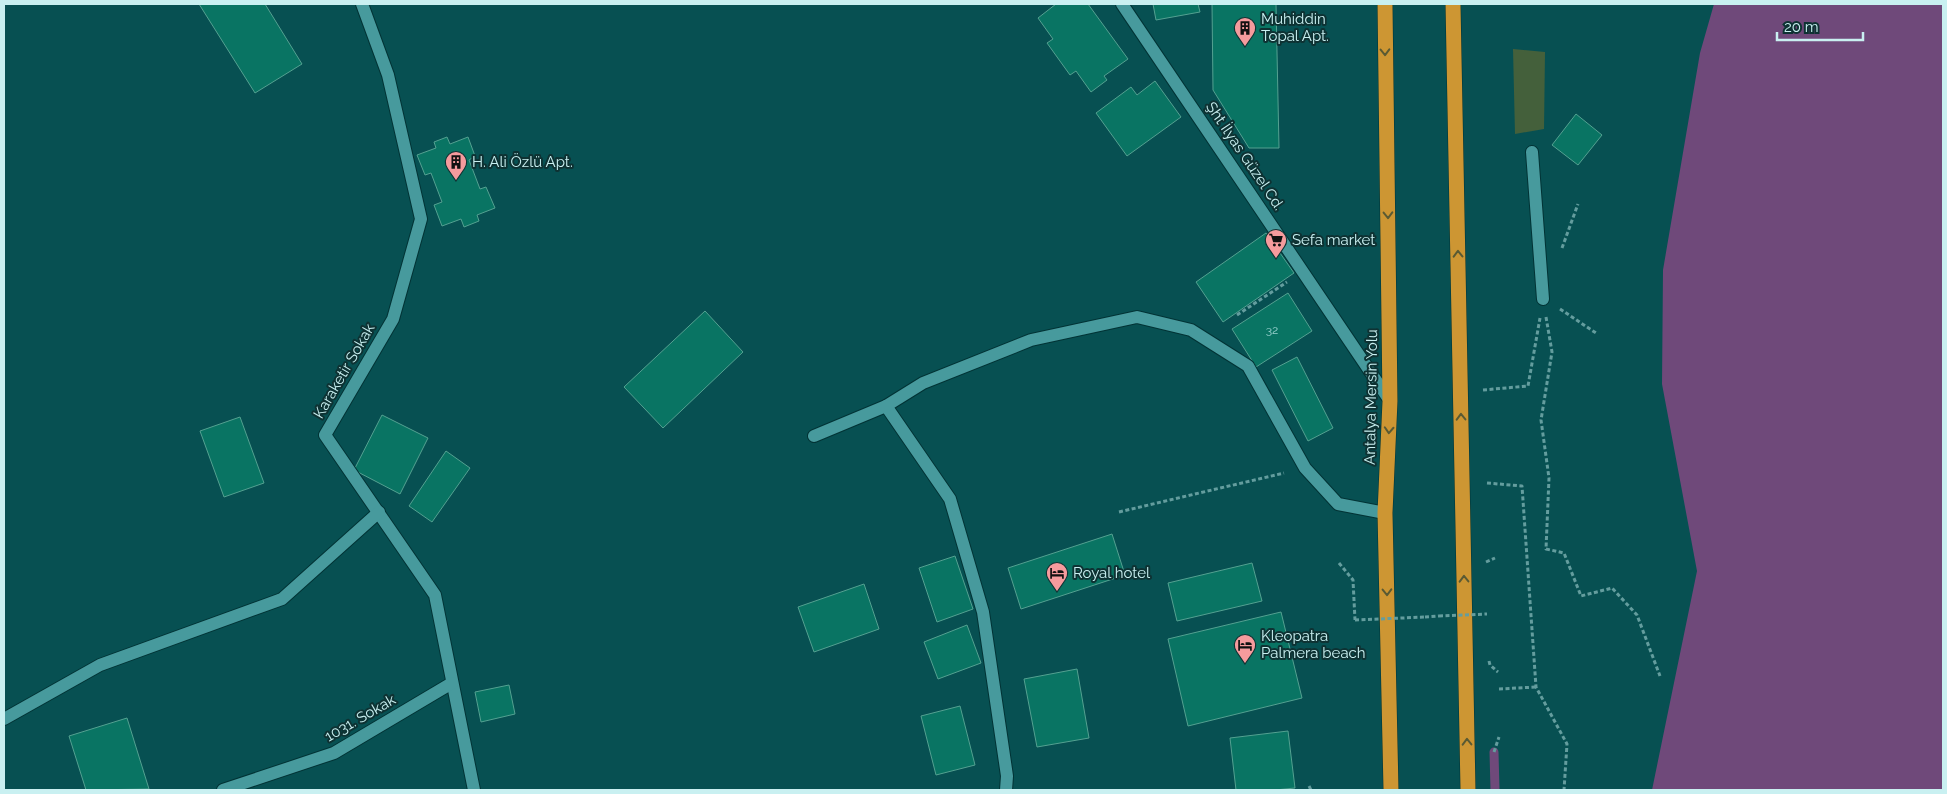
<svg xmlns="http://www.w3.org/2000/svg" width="1947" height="794" viewBox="0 0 1947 794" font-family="Raleway,sans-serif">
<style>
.green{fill:#44603b}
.water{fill:#6f497a}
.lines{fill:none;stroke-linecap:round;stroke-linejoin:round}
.stream{stroke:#6f497a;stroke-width:9}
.building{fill:#097463;stroke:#54a191}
.minor-casing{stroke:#023335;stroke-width:14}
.highway-casing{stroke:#023335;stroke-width:16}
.path{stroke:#649d9e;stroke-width:3;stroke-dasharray:4 2.5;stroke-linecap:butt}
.minor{stroke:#479a9d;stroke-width:12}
.highway{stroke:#cd9633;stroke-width:15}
.path-bridge{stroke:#649d9e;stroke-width:3;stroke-dasharray:4 2.5;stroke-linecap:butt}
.oneway{stroke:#5a5a33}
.labels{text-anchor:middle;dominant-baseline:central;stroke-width:4;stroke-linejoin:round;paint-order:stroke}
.number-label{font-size:12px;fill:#99d1ce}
.poi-label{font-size:15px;fill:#c9f0f1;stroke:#0e3233;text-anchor:start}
.street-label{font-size:15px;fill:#c9f0f1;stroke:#0e3233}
</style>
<rect width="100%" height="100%" fill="#075052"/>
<path class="green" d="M1513,49L1545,52L1544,129L1515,134Z"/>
<path class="water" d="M1714,4H1943V790H1652L1697,571L1662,384L1663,270L1700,53Z"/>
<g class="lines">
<path class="stream" d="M1494,752L1495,790"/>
</g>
<g class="building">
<path d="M199,4H265L302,64L255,93Z"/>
<path d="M1056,4H1088L1128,59L1104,76L1107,80L1091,92L1076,71L1070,75L1047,43L1053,39L1038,18Z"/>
<path d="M1153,4H1198L1200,12L1156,20Z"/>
<path d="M1212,4H1276L1279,148H1249L1213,90Z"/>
<path d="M1155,81L1181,117L1127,156L1096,113L1131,87L1137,95Z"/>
<path d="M1576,114L1602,135L1578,165L1552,145Z"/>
<path d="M447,137L450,144L468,137L475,156L469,160L480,189L486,187L495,208L477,215L479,221L464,227L461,219L442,226L434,205L442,202L431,173L425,175L417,155L436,148L434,142Z"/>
<path d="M1266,233L1294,273L1223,322L1196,282Z"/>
<path d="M1288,293L1312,331L1256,367L1232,329Z"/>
<path d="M705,311L743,352L663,428L624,387Z"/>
<path d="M1297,357L1333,428L1308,441L1272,370Z"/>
<path d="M382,415L428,438L400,494L354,470Z"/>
<path d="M240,417L264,483L224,497L200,431Z"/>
<path d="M446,451L470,468L432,522L409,506Z"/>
<path d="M1112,534L1125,575L1021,609L1008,568Z"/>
<path d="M955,556L973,609L937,622L919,568Z"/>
<path d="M1252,563L1262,601L1177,621L1168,583Z"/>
<path d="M864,584L879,629L814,652L798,607Z"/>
<path d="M1281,612L1302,698L1188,726L1168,639Z"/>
<path d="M967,625L981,663L938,679L924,642Z"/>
<path d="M1077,669L1089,738L1037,747L1024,679Z"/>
<path d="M509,685L515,714L481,722L475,692Z"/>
<path d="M960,706L975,765L936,775L921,716Z"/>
<path d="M127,718L149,789L86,790L69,736Z"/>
<path d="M1288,731L1295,788L1275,790H1236L1230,738Z"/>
</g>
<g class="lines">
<g class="minor-casing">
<g id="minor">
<path d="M362,4L388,75L421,219L393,319L325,435L435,595L474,790"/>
<path d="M1122,4L1390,401"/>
<path d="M1532,152L1543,299"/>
<path d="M886,406L950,499L983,612L1007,776L1006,790"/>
<path d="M814,436L886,406L923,383L1031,340L1137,317L1191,330L1248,366L1305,468L1338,504L1385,513"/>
<path d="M4,719L100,665L282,599L379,512"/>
<path d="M223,790L334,753L452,683"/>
</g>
</g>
<g class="highway-casing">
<g id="highway">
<path d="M1385,4L1390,401L1385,513L1391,790"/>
<path d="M1453,4L1468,790"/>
</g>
</g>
<g class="path">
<path d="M1562,248L1578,204"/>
<path d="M1560,309L1596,333"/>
<path d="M1237,315L1287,282"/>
<path d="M1546,317L1552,352L1541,420L1549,478L1546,549L1564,553L1581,596L1612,588L1637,615L1660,676"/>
<path d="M1483,390L1528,386L1540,318"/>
<path d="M1487,483L1522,486L1536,687L1567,744L1564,790"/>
<path d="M1119,512L1284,473"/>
<path d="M1486,562L1495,558"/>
<path d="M1339,563L1353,580L1355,620"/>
<path d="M1425,617L1439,616"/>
<path d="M1489,661L1490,665L1498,672"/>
<path d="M1499,689L1536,687"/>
<path d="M1494,752L1499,737"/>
<path d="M1309,786L1311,790"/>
</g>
<use href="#minor" class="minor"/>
<use href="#highway" class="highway"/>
<g class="path-bridge">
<path d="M1439,616L1487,614"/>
<path d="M1355,620L1425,617"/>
</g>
</g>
<defs><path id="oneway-chevron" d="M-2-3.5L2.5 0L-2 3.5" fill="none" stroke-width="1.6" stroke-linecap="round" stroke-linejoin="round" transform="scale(1.25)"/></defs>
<g class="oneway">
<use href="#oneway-chevron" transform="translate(1385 52) rotate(89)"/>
<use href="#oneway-chevron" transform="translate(1388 215) rotate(89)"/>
<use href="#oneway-chevron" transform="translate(1458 254) rotate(-91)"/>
<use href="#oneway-chevron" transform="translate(1461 417) rotate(-91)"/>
<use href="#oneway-chevron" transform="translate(1389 430) rotate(93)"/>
<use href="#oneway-chevron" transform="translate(1464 579) rotate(-91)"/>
<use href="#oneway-chevron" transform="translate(1387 592) rotate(89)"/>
<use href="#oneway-chevron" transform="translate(1467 742) rotate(-91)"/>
</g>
<defs>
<g id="building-pin" transform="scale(1.125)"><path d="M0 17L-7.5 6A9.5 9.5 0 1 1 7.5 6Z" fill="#f59b9d" stroke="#0e3233"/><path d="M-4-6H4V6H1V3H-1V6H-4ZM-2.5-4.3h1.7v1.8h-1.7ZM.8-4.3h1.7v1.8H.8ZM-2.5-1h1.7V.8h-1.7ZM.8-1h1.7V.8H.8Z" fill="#111"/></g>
<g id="supermarket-pin" transform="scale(1.125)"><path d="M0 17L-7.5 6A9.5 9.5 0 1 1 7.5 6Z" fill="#f59b9d" stroke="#0e3233"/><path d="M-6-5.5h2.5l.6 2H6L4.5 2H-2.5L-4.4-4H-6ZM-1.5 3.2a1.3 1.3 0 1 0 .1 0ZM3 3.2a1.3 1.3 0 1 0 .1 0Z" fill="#111"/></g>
<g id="hotel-pin" transform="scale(1.125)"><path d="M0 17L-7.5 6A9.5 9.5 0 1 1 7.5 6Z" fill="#f59b9d" stroke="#0e3233"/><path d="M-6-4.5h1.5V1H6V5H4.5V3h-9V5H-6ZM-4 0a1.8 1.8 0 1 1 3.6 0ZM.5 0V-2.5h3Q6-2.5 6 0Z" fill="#111"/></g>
</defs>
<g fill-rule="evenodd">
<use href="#building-pin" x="1245" y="28"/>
<use href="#building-pin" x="456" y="162"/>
<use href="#supermarket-pin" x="1276" y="240"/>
<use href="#hotel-pin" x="1057" y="573"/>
<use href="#hotel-pin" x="1245" y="645"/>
</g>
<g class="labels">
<g class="number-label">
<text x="1272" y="330">32</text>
</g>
<g class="poi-label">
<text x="1261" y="19">Muhiddin<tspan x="1261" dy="17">Topal Apt.</tspan></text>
<text x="472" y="162">H. Ali Özlü Apt.</text>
<text x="1292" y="240">Sefa market</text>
<text x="1073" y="573">Royal hotel</text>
<text x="1261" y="636">Kleopatra<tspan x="1261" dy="17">Palmera beach</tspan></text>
</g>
<g class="street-label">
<text transform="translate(1245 156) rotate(56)">Şht İlyas Güzel Cd.</text>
<text transform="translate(344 371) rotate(-60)">Karaketir Sokak</text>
<text transform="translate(1371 397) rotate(-89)">Antalya Mersin Yolu</text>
<text transform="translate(360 718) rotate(-30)">1031. Sokak</text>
</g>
</g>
<rect width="1947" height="794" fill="none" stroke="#c9f0f1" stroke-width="10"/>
<path d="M1777 32v8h86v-8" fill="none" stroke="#c9f0f1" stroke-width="2.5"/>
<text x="1784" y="32" font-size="15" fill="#c9f0f1" stroke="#0e3233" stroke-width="4" paint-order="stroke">20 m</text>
</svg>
